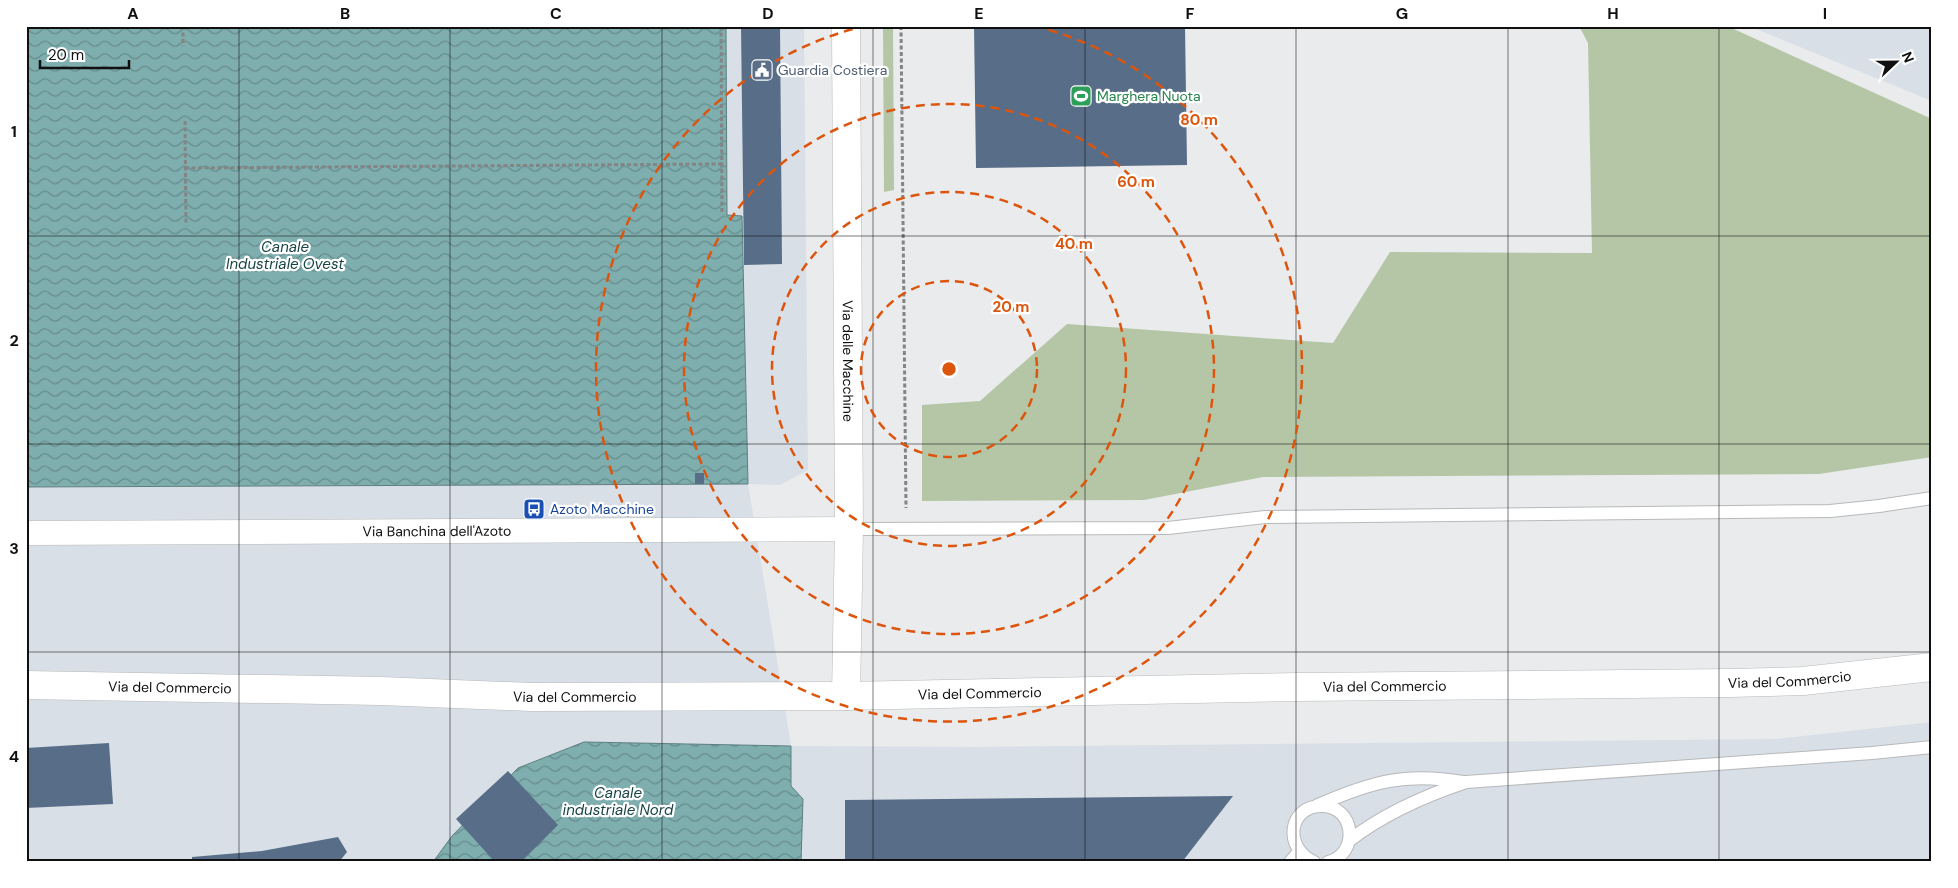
<svg xmlns="http://www.w3.org/2000/svg" width="1958" height="888" viewBox="0 0 1958 888" font-family="'DM Sans',sans-serif">
<style>
.built{fill:#d8dfe6}
.green{fill:#b5c6a6}
.water{fill:url(#water-waves);stroke:#5e7f80}
.building{fill:#586e88}
.lines{fill:none;stroke-linecap:round;stroke-linejoin:round}
.service-casing{stroke:#b7b9ba;stroke-width:14}
.minor-casing{stroke:#b7b9ba;stroke-width:25}
.tertiary-casing{stroke:#b7b9ba;stroke-width:29}
.path{stroke:#838485;stroke-width:3;stroke-dasharray:4 2.5;stroke-linecap:butt}
.service{stroke:#fff;stroke-width:12}
.minor{stroke:#fff;stroke-width:24}
.tertiary{stroke:#fff;stroke-width:28}
.grid{fill:none;stroke:#101011;stroke-width:1;stroke-opacity:0.55}
.ring{fill:none;stroke:#dd550c;stroke-width:2.5;stroke-dasharray:9 6}
.labels{text-anchor:middle;dominant-baseline:central;stroke-width:4.5;stroke-linejoin:round;paint-order:stroke}
.service-label{font-size:14px;fill:#4e5e75;stroke:#fff;text-anchor:start}
.leisure-label{font-size:14px;fill:#27864d;stroke:#fff;text-anchor:start}
.street-label{font-size:14px;fill:#101011;stroke:#fff}
.transit-label{font-size:14px;fill:#164399;stroke:#fff;text-anchor:start}
.water-label{font-size:15px;font-style:italic;fill:#184445;stroke:#fff}
.centre{fill:#dd550c;stroke:#fff;stroke-width:2.5}
.ring-label{font-size:15px;text-anchor:middle;font-weight:bold;fill:#dd550c;stroke:#fff;stroke-width:4.5;stroke-linejoin:round;paint-order:stroke}
.neatline{fill:none;stroke:#101011;stroke-width:2}
.grid-label{font-size:16px;text-anchor:middle;font-weight:bold;fill:#101011}
</style>
<defs>
<pattern id="water-waves" width="16" height="10" patternUnits="userSpaceOnUse" patternTransform="scale(1.25)"><rect width="16" height="10" fill="#7faeaf"/><path d="M0 5q4-4 8 0t8 0" fill="none" stroke="#678c8d"/></pattern>
</defs>
<rect width="100%" height="100%" fill="#e9ebec"/>
<g class="built">
<path d="M726,26H804L808,470L780,485L748,484L791,746L974,747L1775,739L1932,722V862H801L803,799L452,836L433,862H26V487L748,484L741,216H727Z"/>
<path d="M1749,26H1932V101Z"/>
</g>
<g class="green">
<path d="M883,26H893L894,190L884,192Z"/>
<path d="M1579,26H1727L1932,119V457L1819,474L1263,477L1144,500L922,501V405L980,401L1067,324L1333,343L1390,252L1592,253L1588,43Z"/>
</g>
<g class="water">
<path d="M26,26H726L727,215L742,216L748,484L26,487Z"/>
<path d="M584,742L791,746V786L803,799L801,862H433L452,836L518,768Z"/>
</g>
<g class="building">
<path d="M741,26H780L782,264L744,265Z"/>
<path d="M974,26H1185L1187,165L976,168Z"/>
<rect x="695" y="473" width="9" height="11"/>
<path d="M109,743L113,804L26,808V748Z"/>
<path d="M508,771L558,825L521,862H495L456,819Z"/>
<path d="M1233,796L1182,862H845V800Z"/>
<path d="M338,837L347,852L339,862H192V857L262,851Z"/>
</g>
<g class="lines">
<g class="service-casing">
<g id="service">
<path d="M849,529L1168,528L1265,517L1830,511L1879,506L1932,498"/>
<path d="M1318,805C1371,782 1405,772 1463,782"/>
<path d="M1350,840C1385,813 1424,796 1466,782L1872,753L1932,747"/>
<path d="M1290,862L1299,852"/>
<path d="M1314,862C1284,849 1287,806 1322,806C1355,806 1360,854 1328,862"/>
</g>
</g>
<g class="minor-casing">
<g id="minor">
<path id="s1" d="M26,533L849,529"/>
</g>
</g>
<g class="tertiary-casing">
<g id="tertiary">
<path id="s2" d="M846,26L849,529L846,696"/>
<path id="s3" d="M26,685L381,691L531,697L846,696L1297,687L1731,683L1803,681L1932,667"/>
</g>
</g>
<g class="path">
<path d="M183,26V46"/>
<path d="M721,26L722,213"/>
<path d="M901,26L906,508"/>
<path d="M185,121L186,225"/>
<path d="M185,168L722,164"/>
</g>
<use href="#service" class="service"/>
<use href="#minor" class="minor"/>
<use href="#tertiary" class="tertiary"/>
</g>
<path class="grid" d="M239,26V862M450,26V862M662,26V862M873,26V862M1085,26V862M1296,26V862M1508,26V862M1719,26V862M26,236H1932M26,444H1932M26,652H1932"/>
<g class="ring">
<circle cx="949" cy="369" r="88"/>
<circle cx="949" cy="369" r="177"/>
<circle cx="949" cy="369" r="265"/>
<path d="M1034 26A353 353 0 1 1 864 26"/>
</g>
<defs>
<g id="civic-square" transform="scale(1.125)"><rect x="-9" y="-9" width="18" height="18" rx="4" fill="#5c6f8a" stroke="#fff"/><path d="M-.6-6.5H3V-4.5H.6V-3L4-1V1h2V6H-6V1h2V-1L-.6-3ZM-1.2 2.5V6h2.4V2.5Z" fill="#fff"/></g>
<g id="stadium-square" transform="scale(1.125)"><rect x="-9" y="-9" width="18" height="18" rx="4" fill="#2e9e5b" stroke="#fff"/><path d="M0-5a6.5 5 0 1 0 0 10a6.5 5 0 1 0 0-10ZM-3.5-1.8h7v3.6h-7Z" fill="#fff"/></g>
<g id="bus-square" transform="scale(1.125)"><rect x="-9" y="-9" width="18" height="18" rx="4" fill="#1a4fb4" stroke="#fff"/><path d="M-5-6H5V4H4V6H2V4H-2V6H-4V4H-5ZM-3.5-4V0h7V-4ZM-3.5 1.2v1.5H-2V1.2ZM2 1.2v1.5H3.5V1.2Z" fill="#fff"/></g>
</defs>
<g fill-rule="evenodd">
<use href="#civic-square" x="762" y="70"/>
<use href="#stadium-square" x="1081" y="96"/>
<use href="#bus-square" x="534" y="509"/>
</g>
<g class="labels">
<g class="service-label">
<text x="778" y="70">Guardia Costiera</text>
</g>
<g class="leisure-label">
<text x="1097" y="96">Marghera Nuota</text>
</g>
<g class="street-label">
<text stroke="none"><textPath href="#s2" startOffset="335">Via delle Macchine</textPath></text>
<text stroke="none"><textPath href="#s1" startOffset="411">Via Banchina dell'Azoto</textPath></text>
<text stroke="none"><textPath href="#s3" startOffset="1764">Via del Commercio</textPath></text>
<text stroke="none"><textPath href="#s3" startOffset="1359">Via del Commercio</textPath></text>
<text stroke="none"><textPath href="#s3" startOffset="144">Via del Commercio</textPath></text>
<text stroke="none"><textPath href="#s3" startOffset="954">Via del Commercio</textPath></text>
<text stroke="none"><textPath href="#s3" startOffset="549">Via del Commercio</textPath></text>
</g>
<g class="transit-label">
<text x="550" y="509">Azoto Macchine</text>
</g>
<g class="water-label">
<text x="285" y="247">Canale<tspan x="285" dy="17">Industriale Ovest</tspan></text>
<text x="618" y="793">Canale<tspan x="618" dy="17">industriale Nord</tspan></text>
</g>
</g>
<circle cx="949" cy="369" r="8" class="centre"/>
<g class="ring-label">
<text x="1199" y="125">80 m</text>
<text x="1136" y="187">60 m</text>
<text x="1074" y="249">40 m</text>
<text x="1011" y="312">20 m</text>
</g>
<rect width="1958" height="888" fill="none" stroke="#ffffff" stroke-width="55"/>
<g transform="translate(1896 62) rotate(68)" stroke="#ffffff" stroke-width="4" paint-order="stroke">
<path d="M0-4L9 19L0 12L-9 19Z" fill="#101011"/>
<text y="-8" font-size="14" font-weight="bold" text-anchor="middle" fill="#101011">N</text>
</g>
<path d="M40 60v8h89v-8" fill="none" stroke="#101011" stroke-width="2.5"/>
<text x="48" y="60" font-size="15" fill="#101011" stroke="#ffffff" stroke-width="4" paint-order="stroke">20 m</text>
<rect x="28" y="28" width="1902" height="832" class="neatline"/>
<g class="grid-label">
<text x="133" y="19">A</text>
<text x="345" y="19">B</text>
<text x="556" y="19">C</text>
<text x="768" y="19">D</text>
<text x="979" y="19">E</text>
<text x="1190" y="19">F</text>
<text x="1402" y="19">G</text>
<text x="1613" y="19">H</text>
<text x="1825" y="19">I</text>
<text x="14" y="137">1</text>
<text x="14" y="346">2</text>
<text x="14" y="554">3</text>
<text x="14" y="762">4</text>
</g>
</svg>
